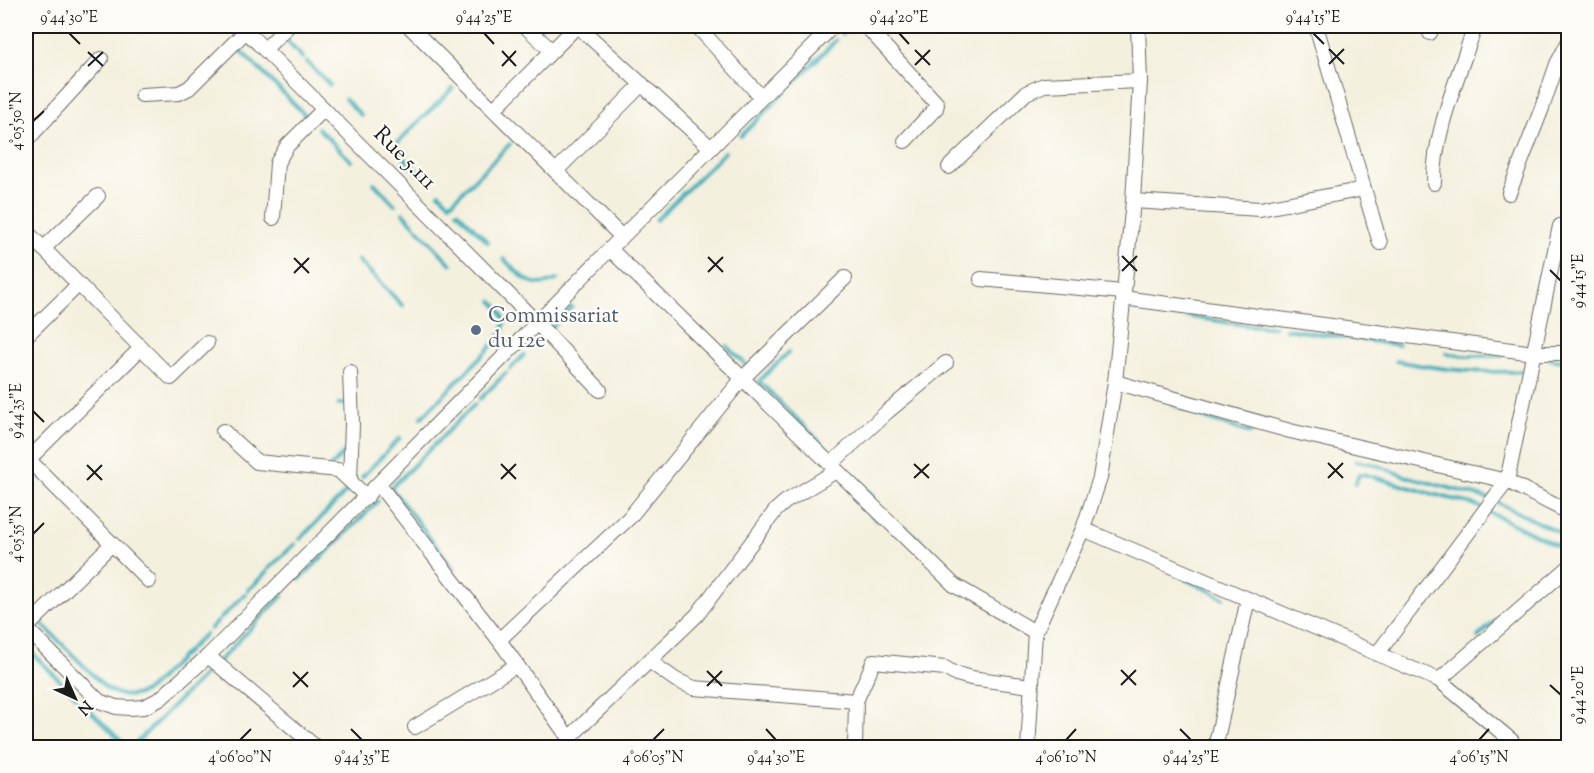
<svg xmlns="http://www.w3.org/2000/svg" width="1594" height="773" viewBox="0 0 1594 773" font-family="'Sorts Mill Goudy',serif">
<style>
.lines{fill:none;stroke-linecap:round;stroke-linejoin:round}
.stream{stroke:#3eaeba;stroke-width:4}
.minor-casing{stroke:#686660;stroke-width:16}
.minor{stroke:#fff;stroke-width:14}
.ticks{fill:none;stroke:#1c1c1c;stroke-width:2}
.service-dot{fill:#5c6f8a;stroke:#fdfcf7;stroke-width:2}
.labels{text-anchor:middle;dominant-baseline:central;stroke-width:4.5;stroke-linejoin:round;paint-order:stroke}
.street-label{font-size:22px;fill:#1c1c1c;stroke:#fdfcf7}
.service-label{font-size:22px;fill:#4e5e75;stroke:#fdfcf7;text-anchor:start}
.neatline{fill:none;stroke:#1c1c1c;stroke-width:2}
.ticks-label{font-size:15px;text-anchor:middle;fill:#1c1c1c}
</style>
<rect width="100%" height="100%" fill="#fdfcf7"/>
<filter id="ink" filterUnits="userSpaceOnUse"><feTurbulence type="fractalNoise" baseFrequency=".0167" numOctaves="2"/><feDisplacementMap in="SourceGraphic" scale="12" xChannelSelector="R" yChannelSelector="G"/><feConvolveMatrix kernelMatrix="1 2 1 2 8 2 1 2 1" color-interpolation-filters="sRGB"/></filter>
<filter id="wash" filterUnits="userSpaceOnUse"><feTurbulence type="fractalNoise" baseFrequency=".008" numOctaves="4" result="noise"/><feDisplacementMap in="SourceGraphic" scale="24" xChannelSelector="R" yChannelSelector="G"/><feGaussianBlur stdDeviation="1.35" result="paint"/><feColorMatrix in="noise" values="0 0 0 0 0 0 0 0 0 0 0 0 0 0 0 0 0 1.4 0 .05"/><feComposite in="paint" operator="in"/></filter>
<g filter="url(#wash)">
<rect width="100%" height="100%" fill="#f4f0de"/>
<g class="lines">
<g class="stream">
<path d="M538,26L541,28"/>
<path d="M807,32L814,26"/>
<path d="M842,34L851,26"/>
<path d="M283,37L303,58"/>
<path d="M26,46L31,41"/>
<path d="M241,51L307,117"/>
<path d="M307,62L330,85"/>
<path d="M793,84L836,40"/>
<path d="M345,99L361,115"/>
<path d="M318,128L351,161"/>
<path d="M741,136L788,89"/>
<path d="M393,147L453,88"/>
<path d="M404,158L422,176"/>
<path d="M374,183L395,205"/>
<path d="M439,193L449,203"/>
<path d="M451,203L510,144"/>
<path d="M457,211L488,242"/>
<path d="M403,213L451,264"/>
<path d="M656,220L725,152"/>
<path d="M504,259C521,276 532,292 558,279"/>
<path d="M358,260L403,306"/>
<path d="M1132,308L1244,325L1274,327"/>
<path d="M1286,329L1398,345"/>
<path d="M549,330L572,307"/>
<path d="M727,346L748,367"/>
<path d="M486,352C503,334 514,321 492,301"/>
<path d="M789,352L759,381L835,457"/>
<path d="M1446,353L1462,356H1502"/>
<path d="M1550,359L1568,362"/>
<path d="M1396,361C1438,369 1483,374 1526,371"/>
<path d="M510,369L524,355"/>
<path d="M480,399L506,373"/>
<path d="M338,404H347"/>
<path d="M1174,405L1210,420L1251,433"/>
<path d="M421,418L484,354"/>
<path d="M1356,461L1373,464L1408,477L1491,499"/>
<path d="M840,462L873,496"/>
<path d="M331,466L345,452"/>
<path d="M362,477L400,438"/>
<path d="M1355,484L1359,475L1364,474L1432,494L1473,504L1482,508"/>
<path d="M1495,501L1568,537"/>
<path d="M866,509L877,520"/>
<path d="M1489,512L1568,551"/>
<path d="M904,527L942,560"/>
<path d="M300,539L347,491"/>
<path d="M279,559L295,544"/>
<path d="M269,569L277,561"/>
<path d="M455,570L391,488L475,404"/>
<path d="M1549,576L1568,557"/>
<path d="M300,579L378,501"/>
<path d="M1187,580L1224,598"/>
<path d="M248,590L267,572"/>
<path d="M230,609L245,594"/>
<path d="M220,619L228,611"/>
<path d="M38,620L105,687C119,697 134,699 149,689L205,634"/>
<path d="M210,629L217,622"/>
<path d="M1478,637L1503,613L1532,591"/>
<path d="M26,647L122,742"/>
<path d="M219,661L283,595"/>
<path d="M126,747V748"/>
<path d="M131,748L210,669"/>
</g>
</g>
</g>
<g filter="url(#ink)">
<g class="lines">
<g class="minor-casing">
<g id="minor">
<path d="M241,26L537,323L600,390"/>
<path d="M409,26L622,237"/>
<path d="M525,26L552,51"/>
<path d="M578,26L711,148"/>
<path d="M697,26L761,97"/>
<path d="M866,26L937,104L936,108L905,141"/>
<path d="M1316,26L1380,243"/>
<path d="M1430,33L1432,26"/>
<path d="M265,49L288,26"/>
<path d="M142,95L179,93L189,88L246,31"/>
<path d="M494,109L577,26"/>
<path d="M26,141L101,59"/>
<path d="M949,167L1026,93L1044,85L1140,81"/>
<path d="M556,171L642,84"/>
<path d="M1434,183C1433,133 1460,73 1475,26"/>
<path d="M1509,193L1542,108L1557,64L1568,43"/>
<path d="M1133,201L1260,209L1364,189"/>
<path d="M273,218L277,163L287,146L324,109"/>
<path d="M26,231L171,378L207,343"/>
<path d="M43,249L98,196"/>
<path d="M610,249L954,585L1035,632"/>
<path d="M981,279L1123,292"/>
<path d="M1123,298L1534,353H1568"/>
<path d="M26,336L78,285"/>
<path d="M1115,382L1290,431L1507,481L1568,512"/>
<path d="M223,431L257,462L338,470L367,497"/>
<path d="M26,457L149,581"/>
<path d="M28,460L141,348"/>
<path d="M831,464L887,412L946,363"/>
<path d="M350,480L352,424L350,372"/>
<path d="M379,485L499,640L576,748"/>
<path d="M1083,529L1439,680L1512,741L1514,748"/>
<path d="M26,628L99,701L116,707L130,708L144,707L160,699L208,656L610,249L833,26"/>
<path d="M26,628L112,544"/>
<path d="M499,640L629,518L742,379L845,278"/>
<path d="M1377,654L1507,481L1560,226"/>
<path d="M208,656L317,748"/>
<path d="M649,661L676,680L694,688L856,701"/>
<path d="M1439,680L1568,568"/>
<path d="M415,727L517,665"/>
<path d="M570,737L697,615L776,510L785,502L836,471"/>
<path d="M855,748L856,701L874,661L945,668L953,673L971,678L1031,686"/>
<path d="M1028,748L1035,632L1083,529L1100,478L1115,382L1133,201L1140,81L1138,26"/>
<path d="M1215,748L1248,599"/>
</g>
</g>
<use href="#minor" class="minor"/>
</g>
</g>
<path class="ticks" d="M69,33L80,44M484,33L494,44M899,33L909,44M1313,33L1324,44M1329,49L1344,64M915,50L930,65M502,51L516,66M88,52L103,66M1329,64L1344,49M915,65L930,50M88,66L103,52M502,66L516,51M33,121L44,111M1122,256L1137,271M708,257L723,272M294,258L309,273M1550,270L1561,281M1122,271L1137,256M708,272L723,257M294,273L309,258M33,411L44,422M1328,463L1343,478M501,464L516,479M914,464L929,478M87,465L102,480M914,478L929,464M1328,478L1343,463M501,479L516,464M87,480L102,465M33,534L44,523M1121,670L1136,685M707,671L722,686M293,672L308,687M1121,685L1136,670M1550,685L1561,695M707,686L722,671M293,687L308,672M351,729L362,740M766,729L776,740M1180,729L1191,740M240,740L251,729M653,740L664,729M1066,740L1076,729M1479,740L1489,729"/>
<circle class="service-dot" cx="476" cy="330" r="6"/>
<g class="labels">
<g class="street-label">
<text transform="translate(404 159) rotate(45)">Rue 5.111</text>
</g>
<g class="service-label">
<text x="488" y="317">Commissariat<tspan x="488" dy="25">du 12e</tspan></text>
</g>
</g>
<rect width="1594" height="773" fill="none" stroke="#fdfcf7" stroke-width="66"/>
<g transform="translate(75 698) rotate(135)" stroke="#fdfcf7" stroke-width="4.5" paint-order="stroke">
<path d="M0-4.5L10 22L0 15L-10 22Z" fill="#1c1c1c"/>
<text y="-9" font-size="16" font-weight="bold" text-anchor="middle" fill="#1c1c1c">N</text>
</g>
<rect x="33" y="33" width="1528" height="707" class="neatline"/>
<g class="ticks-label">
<text x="69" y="22">9°44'30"E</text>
<text x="484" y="22">9°44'25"E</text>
<text x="899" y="22">9°44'20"E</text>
<text x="1313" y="22">9°44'15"E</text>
<text transform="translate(16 121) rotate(-90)" y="5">4°05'50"N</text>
<text transform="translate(1578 281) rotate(-90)" y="5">9°44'15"E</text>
<text transform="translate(16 411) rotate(-90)" y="5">9°44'35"E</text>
<text transform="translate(16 534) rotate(-90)" y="5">4°05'55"N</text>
<text transform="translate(1578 695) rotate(-90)" y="5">9°44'20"E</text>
<text x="240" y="762">4°06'00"N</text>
<text x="362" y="762">9°44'35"E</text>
<text x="653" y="762">4°06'05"N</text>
<text x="776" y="762">9°44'30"E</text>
<text x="1066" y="762">4°06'10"N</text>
<text x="1191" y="762">9°44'25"E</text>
<text x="1479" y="762">4°06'15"N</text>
</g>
</svg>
